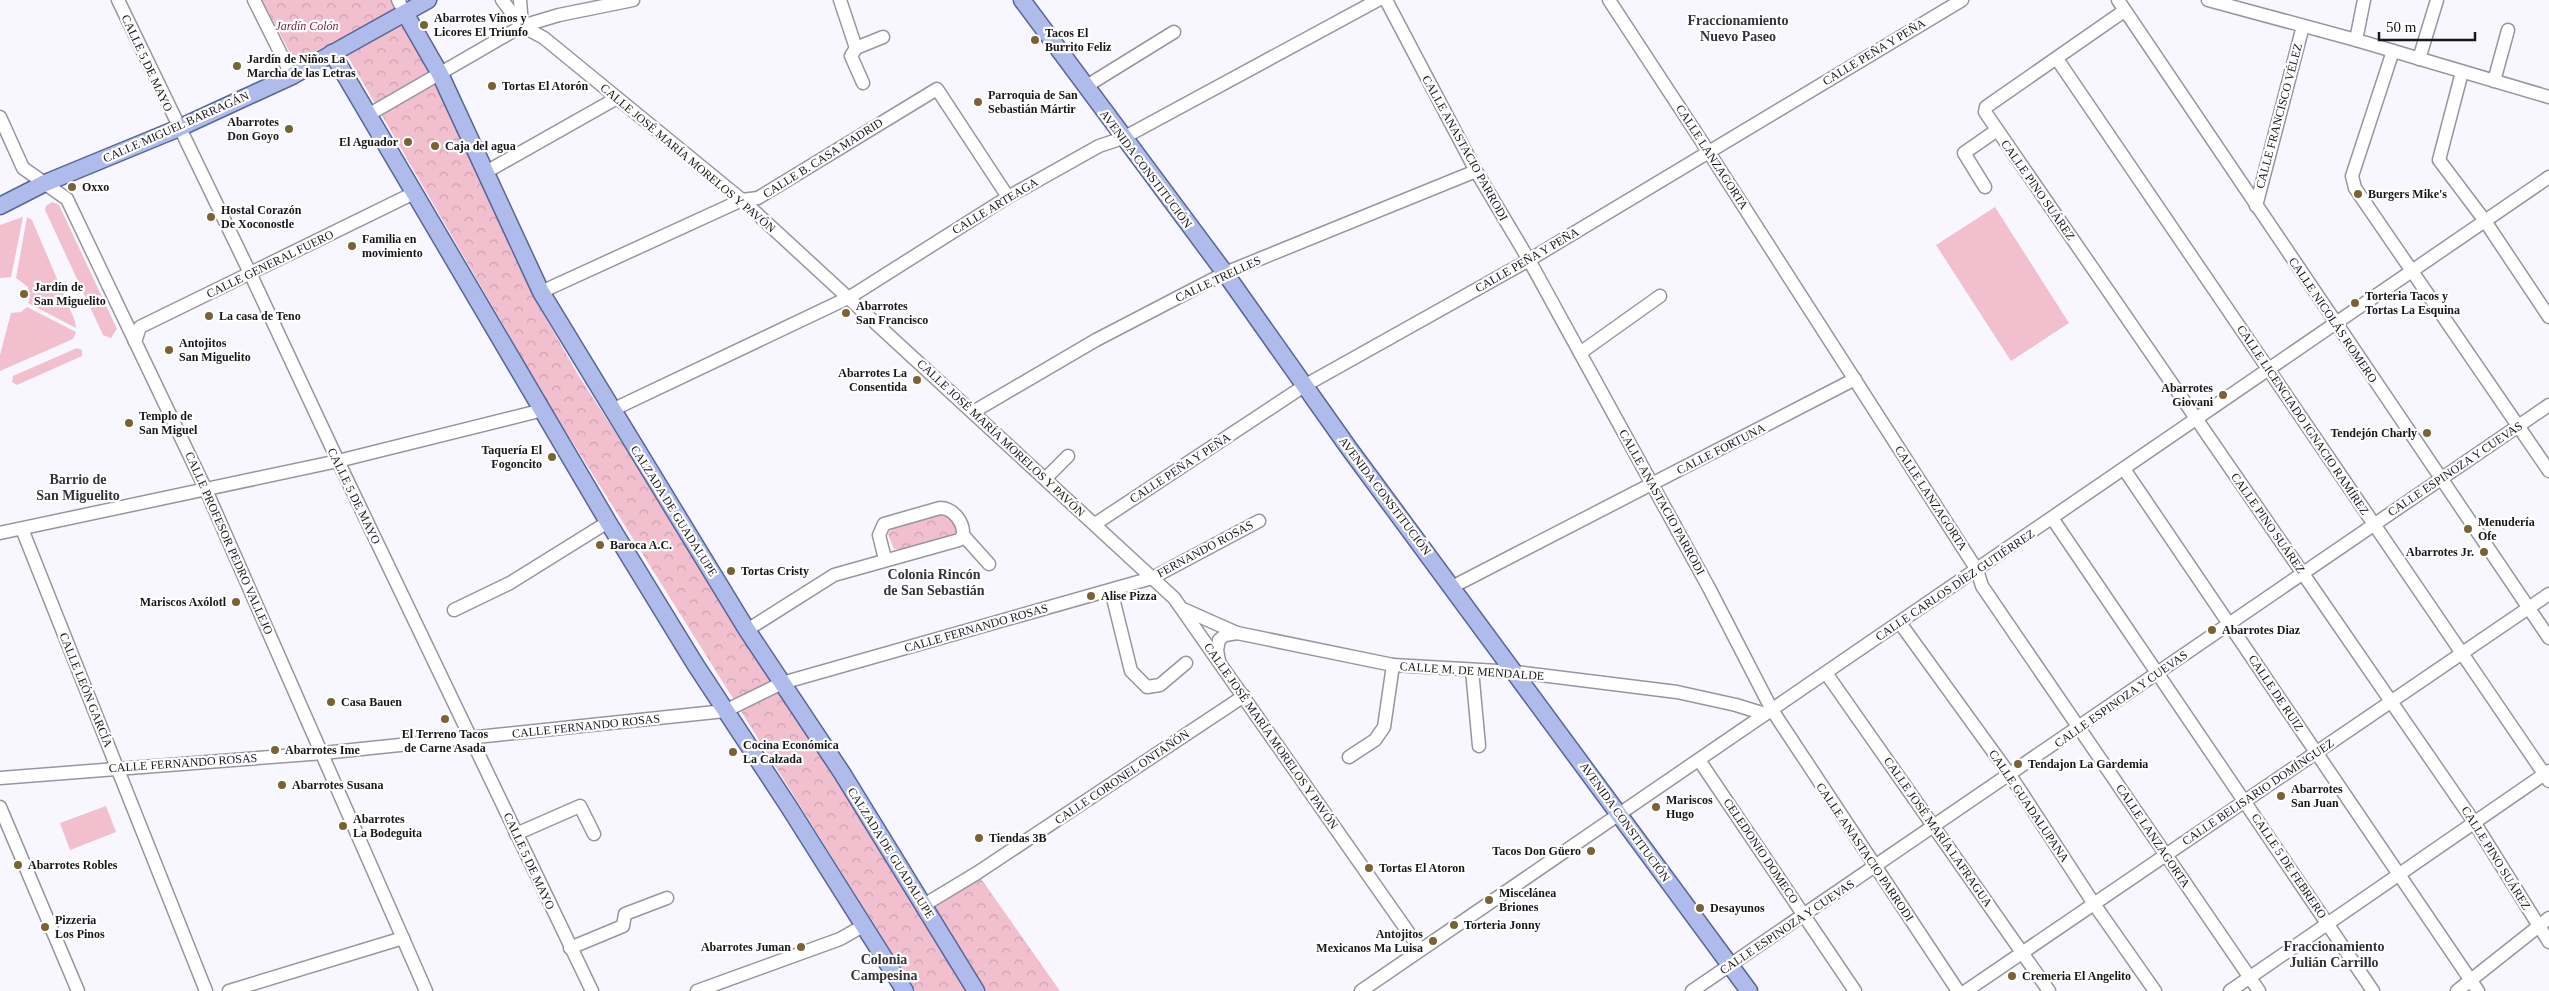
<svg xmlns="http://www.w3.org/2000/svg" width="2549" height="991" viewBox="0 0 2549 991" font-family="Georgia,serif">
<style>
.green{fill:#f1bfce}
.park{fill:url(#park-crowns)}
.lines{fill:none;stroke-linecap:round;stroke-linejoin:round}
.minor-casing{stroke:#98959f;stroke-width:15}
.major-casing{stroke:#576598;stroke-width:19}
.minor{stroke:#fff;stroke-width:12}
.major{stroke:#afbceb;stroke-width:16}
.poi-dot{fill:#7a6333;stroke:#fff;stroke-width:2}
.labels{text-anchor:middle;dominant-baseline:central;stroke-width:4.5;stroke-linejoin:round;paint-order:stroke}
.poi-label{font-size:12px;font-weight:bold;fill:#171619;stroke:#fff;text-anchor:start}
.park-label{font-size:12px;font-style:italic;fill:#781c45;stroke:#fff}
.street-label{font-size:12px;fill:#171619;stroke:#fff}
.neighbourhood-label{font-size:14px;font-weight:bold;fill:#34323a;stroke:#fff}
</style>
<defs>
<pattern id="park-crowns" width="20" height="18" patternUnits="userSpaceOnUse" patternTransform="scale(1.25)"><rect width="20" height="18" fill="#f1bfce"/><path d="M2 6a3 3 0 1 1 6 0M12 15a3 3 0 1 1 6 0" fill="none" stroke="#cea3b0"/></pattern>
</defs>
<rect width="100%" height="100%" fill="#f8f6fe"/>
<g class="green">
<path d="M52,202L59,205L117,329L111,338L103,335L45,210L46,206Z"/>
<path d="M1995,207L2069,323L2011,361L1936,245Z"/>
<path d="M23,217L11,277L0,278V225Z"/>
<path d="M27,217L32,220L75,321L76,328L28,303L30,297L28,287L16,278Z"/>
<path d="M27,307L76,332L73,339L0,371V355L11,313L21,312Z"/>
<path d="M77,348L82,350V356L17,385L12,382L13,376Z"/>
<path d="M106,806L116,832L70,850L60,823Z"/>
</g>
<g class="park">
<path d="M262,0H391L396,10L295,62Z"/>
<path d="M401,19L436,76L533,296L577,373L913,895L972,991H916L555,414L344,50Z"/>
<path d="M947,512L958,529C951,541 908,550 894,549L888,534L893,526Z"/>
<path d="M977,873L1060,991H976L924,905Z"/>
</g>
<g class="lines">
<g class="minor-casing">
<g id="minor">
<path d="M118,0L250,273L338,461L592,991"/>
<path d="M254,0L292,76"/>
<path d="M398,0L405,13"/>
<path d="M502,0L522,26L544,38L742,200L1174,598L1420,949"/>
<path d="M520,0L522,26"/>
<path d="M840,0L856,48"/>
<path d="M1386,0L1476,171L1529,260L1709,588L1772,710L1958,991"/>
<path d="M1609,0L1708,151L1977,570L1982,586L2259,991"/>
<path d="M2118,0L2549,638"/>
<path d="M2208,0L2356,40L2549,97"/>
<path d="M2124,11L1986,107L1985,112L2474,822L2549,942"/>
<path d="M2356,40L2364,0"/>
<path d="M856,48L851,56L863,83"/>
<path d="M856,48L883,37"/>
<path d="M2393,51L2352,176L2355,188L2549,471"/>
<path d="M2057,59L2549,781"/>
<path d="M2419,59L2437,0"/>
<path d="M2462,72L2439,160L2485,221L2549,317"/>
<path d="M2494,81L2508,30"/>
<path d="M1085,87L1174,32"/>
<path d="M368,115L522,26L559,15L633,0"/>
<path d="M0,117L23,168L67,199L206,490L426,991"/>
<path d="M486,172L617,98"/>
<path d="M1985,187L1964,153L1997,130"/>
<path d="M2256,206L2303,26"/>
<path d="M541,292L742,200L758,198L937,89L1008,197"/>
<path d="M135,342L140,327L414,193"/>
<path d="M1580,353L1660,296"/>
<path d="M612,410L850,297L1008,197L1099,146L1123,138L1378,0"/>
<path d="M973,412L1096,340L1225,273L1476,171"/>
<path d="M2124,469L2478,991"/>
<path d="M1045,479L1068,456"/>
<path d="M2052,518L2373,991"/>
<path d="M1095,524L1304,386L1529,260L1962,0"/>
<path d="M22,529L206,991"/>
<path d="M0,533L338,461L543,410"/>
<path d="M885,559L879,535L884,524L940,508C953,508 964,522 963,535L989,564"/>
<path d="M1452,587L1855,379"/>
<path d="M1111,590L1131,671L1147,687L1160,685L1186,663"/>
<path d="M1183,609L1237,633L1393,665L1516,672L1677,692L1736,705L1765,714"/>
<path d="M454,610L510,583L608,522"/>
<path d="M1900,623L2010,775L2094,904L2155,991"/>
<path d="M747,630L834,575L959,540L963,535"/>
<path d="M1219,661L1217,650L1219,640L1225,635L1237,633"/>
<path d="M1472,670L1479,746"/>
<path d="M1826,673L2049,991"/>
<path d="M1349,757L1375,740L1384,727L1393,665"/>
<path d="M1699,760L1855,991"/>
<path d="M0,778L323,753L725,711L782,683L1152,578L1259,521"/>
<path d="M0,807L78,991"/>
<path d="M516,834L580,806L594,834"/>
<path d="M924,905L977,873L1244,696"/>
<path d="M570,948L623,926L625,914L667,898"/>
<path d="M229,991L403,938"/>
<path d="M697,991L840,939L863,926"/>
<path d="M1361,991L2549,177"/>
<path d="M1692,991L2549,405"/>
<path d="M1966,991L2549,594"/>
<path d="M2230,991L2549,771"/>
<path d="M2457,991L2549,918"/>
</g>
</g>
<g class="major-casing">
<g id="major">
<path d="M1022,0L1225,273L1348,447L1749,991"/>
<path d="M405,13L440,74L541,292L747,630L842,773L976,991"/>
<path d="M332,53L608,522L695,664L789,807L905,991"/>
<path d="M0,206L43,184L179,128L292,76L428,0"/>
</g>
</g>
<use href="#minor" class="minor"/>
<use href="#major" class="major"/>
</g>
<g class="poi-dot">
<circle cx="424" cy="25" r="5"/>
<circle cx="1035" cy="40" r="5"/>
<circle cx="237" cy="66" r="5"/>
<circle cx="492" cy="86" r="5"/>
<circle cx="978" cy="102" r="5"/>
<circle cx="289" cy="129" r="5"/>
<circle cx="408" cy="142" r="5"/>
<circle cx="435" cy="146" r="5"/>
<circle cx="72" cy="187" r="5"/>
<circle cx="2358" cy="194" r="5"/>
<circle cx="211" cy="217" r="5"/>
<circle cx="352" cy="246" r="5"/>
<circle cx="24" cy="294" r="5"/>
<circle cx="2355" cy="303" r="5"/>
<circle cx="846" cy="313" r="5"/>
<circle cx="209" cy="316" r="5"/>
<circle cx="169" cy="350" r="5"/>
<circle cx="917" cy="380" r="5"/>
<circle cx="2223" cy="395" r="5"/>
<circle cx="129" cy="423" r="5"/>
<circle cx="2427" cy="433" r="5"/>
<circle cx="552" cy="457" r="5"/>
<circle cx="2468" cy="529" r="5"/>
<circle cx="600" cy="545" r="5"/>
<circle cx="2484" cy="552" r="5"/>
<circle cx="731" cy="571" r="5"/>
<circle cx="1091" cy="596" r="5"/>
<circle cx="236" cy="602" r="5"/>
<circle cx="2212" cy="630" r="5"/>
<circle cx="331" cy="702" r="5"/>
<circle cx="445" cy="719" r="5"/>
<circle cx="275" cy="750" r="5"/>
<circle cx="733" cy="752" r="5"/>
<circle cx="2018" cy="764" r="5"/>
<circle cx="282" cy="785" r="5"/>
<circle cx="2281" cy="796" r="5"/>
<circle cx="1656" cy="807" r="5"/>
<circle cx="343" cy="826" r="5"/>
<circle cx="979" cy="838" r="5"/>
<circle cx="1591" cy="851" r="5"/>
<circle cx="18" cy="865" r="5"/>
<circle cx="1369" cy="868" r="5"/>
<circle cx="1489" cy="900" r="5"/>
<circle cx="1700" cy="908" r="5"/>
<circle cx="1454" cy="925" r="5"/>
<circle cx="45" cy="927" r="5"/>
<circle cx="1433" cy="941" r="5"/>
<circle cx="801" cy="947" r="5"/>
<circle cx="2012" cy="976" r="5"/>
</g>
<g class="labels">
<g class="poi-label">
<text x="434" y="18">Abarrotes Vinos y<tspan x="434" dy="14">Licores El Triunfo</tspan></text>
<text x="1045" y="33">Tacos El<tspan x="1045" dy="14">Burrito Feliz</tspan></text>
<text x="247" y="59">Jardín de Niños La<tspan x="247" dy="14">Marcha de las Letras</tspan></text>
<text x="502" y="86">Tortas El Atorón</text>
<text x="988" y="95">Parroquia de San<tspan x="988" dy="14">Sebastián Mártir</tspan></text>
<text x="279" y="122" text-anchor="end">Abarrotes<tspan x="279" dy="14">Don Goyo</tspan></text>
<text x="398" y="142" text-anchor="end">El Aguador</text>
<text x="445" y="146">Caja del agua</text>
<text x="82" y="187">Oxxo</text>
<text x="2368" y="194">Burgers Mike's</text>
<text x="221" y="210">Hostal Corazón<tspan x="221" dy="14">De Xoconostle</tspan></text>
<text x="362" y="239">Familia en<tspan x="362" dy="14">movimiento</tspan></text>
<text x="34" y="287">Jardín de<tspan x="34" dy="14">San Miguelito</tspan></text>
<text x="2365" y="296">Torteria Tacos y<tspan x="2365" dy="14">Tortas La Esquina</tspan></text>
<text x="856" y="306">Abarrotes<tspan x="856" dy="14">San Francisco</tspan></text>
<text x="219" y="316">La casa de Teno</text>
<text x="179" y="343">Antojitos<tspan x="179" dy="14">San Miguelito</tspan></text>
<text x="907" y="373" text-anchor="end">Abarrotes La<tspan x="907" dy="14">Consentida</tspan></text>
<text x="2213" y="388" text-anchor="end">Abarrotes<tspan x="2213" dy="14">Giovani</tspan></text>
<text x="139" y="416">Templo de<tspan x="139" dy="14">San Miguel</tspan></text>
<text x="2417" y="433" text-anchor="end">Tendejón Charly</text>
<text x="542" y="450" text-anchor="end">Taquería El<tspan x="542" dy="14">Fogoncito</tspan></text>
<text x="2478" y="522">Menudería<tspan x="2478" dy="14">Ofe</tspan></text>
<text x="610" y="545">Baroca A.C.</text>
<text x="2474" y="552" text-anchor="end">Abarrotes Jr.</text>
<text x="741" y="571">Tortas Cristy</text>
<text x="1101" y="596">Alise Pizza</text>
<text x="226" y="602" text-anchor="end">Mariscos Axólotl</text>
<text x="2222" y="630">Abarrotes Diaz</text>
<text x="341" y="702">Casa Bauen</text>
<text x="445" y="734" text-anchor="middle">El Terreno Tacos<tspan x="445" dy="14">de Carne Asada</tspan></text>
<text x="743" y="745">Cocina Económica<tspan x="743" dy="14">La Calzada</tspan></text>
<text x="285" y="750">Abarrotes Ime</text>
<text x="2028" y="764">Tendajon La Gardemia</text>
<text x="292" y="785">Abarrotes Susana</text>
<text x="2291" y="789">Abarrotes<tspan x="2291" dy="14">San Juan</tspan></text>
<text x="1666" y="800">Mariscos<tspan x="1666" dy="14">Hugo</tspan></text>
<text x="353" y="819">Abarrotes<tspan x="353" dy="14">La Bodeguita</tspan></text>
<text x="989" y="838">Tiendas 3B</text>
<text x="1581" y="851" text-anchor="end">Tacos Don Güero</text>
<text x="28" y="865">Abarrotes Robles</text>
<text x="1379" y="868">Tortas El Atoron</text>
<text x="1499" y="893">Miscelánea<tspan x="1499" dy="14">Briones</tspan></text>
<text x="1710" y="908">Desayunos</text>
<text x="55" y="920">Pizzeria<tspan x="55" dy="14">Los Pinos</tspan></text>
<text x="1464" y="925">Torteria Jonny</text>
<text x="1423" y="934" text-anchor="end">Antojitos<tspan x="1423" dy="14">Mexicanos Ma Luisa</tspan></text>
<text x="791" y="947" text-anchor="end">Abarrotes Juman</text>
<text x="2022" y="976">Cremeria El Angelito</text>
</g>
<g class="park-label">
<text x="307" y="26">Jardín Colón</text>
</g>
<g class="street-label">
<text transform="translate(1874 52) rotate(-31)">CALLE PEÑA Y PEÑA</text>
<text transform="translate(147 63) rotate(65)">CALLE 5 DE MAYO</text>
<text transform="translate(2279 116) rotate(-75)">CALLE FRANCISCO VÉLEZ</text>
<text transform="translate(176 127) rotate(-24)">CALLE MIGUEL BARRAGÁN</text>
<text transform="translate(1465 148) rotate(61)">CALLE ANASTACIO PARRODI</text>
<text transform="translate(1712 157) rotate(57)">CALLE LANZAGORTA</text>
<text transform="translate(688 158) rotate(40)">CALLE JOSÉ MARÍA MORELOS Y PAVÓN</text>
<text transform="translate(823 158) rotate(-32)">CALLE B. CASA MADRID</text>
<text transform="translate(1146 169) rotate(53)">AVENIDA CONSTITUCIÓN</text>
<text transform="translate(2038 190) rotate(55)">CALLE PINO SUÁREZ</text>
<text transform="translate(995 206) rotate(-31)">CALLE ARTEAGA</text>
<text transform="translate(1527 260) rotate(-30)">CALLE PEÑA Y PEÑA</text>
<text transform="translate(270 264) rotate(-26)">CALLE GENERAL FUERO</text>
<text transform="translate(1218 279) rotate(-25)">CALLE TRELLES</text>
<text transform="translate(2333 320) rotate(56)">CALLE NICOLÁS ROMERO</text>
<text transform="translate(2303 420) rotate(56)">CALLE LICENCIADO IGNACIO RAMÍREZ</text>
<text transform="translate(1001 438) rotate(43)">CALLE JOSÉ MARÍA MORELOS Y PAVÓN</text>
<text transform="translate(1721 449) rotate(-27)">CALLE FORTUNA</text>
<text transform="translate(1180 468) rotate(-33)">CALLE PEÑA Y PEÑA</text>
<text transform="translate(2455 469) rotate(-34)">CALLE ESPINOZA Y CUEVAS</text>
<text transform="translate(354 496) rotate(64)">CALLE 5 DE MAYO</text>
<text transform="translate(1385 496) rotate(53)">AVENIDA CONSTITUCIÓN</text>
<text transform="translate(1931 498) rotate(57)">CALLE LANZAGORTA</text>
<text transform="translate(1662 502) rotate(61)">CALLE ANASTACIO PARRODI</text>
<text transform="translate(674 511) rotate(58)">CALZADA DE GUADALUPE</text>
<text transform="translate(2268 523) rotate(55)">CALLE PINO SUÁREZ</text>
<text transform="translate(229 543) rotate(66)">CALLE PROFESOR PEDRO VALLEJO</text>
<text transform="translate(1205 549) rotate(-28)">FERNANDO ROSAS</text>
<text transform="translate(1955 585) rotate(-34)">CALLE CARLOS DÍEZ GUTIÉRREZ</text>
<text transform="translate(976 628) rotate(-16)">CALLE FERNANDO ROSAS</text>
<text transform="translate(1472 671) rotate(4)">CALLE M. DE MENDALDE</text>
<text transform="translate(86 690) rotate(68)">CALLE LEÓN GARCÍA</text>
<text transform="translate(2276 693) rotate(56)">CALLE DE RUIZ</text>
<text transform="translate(2121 699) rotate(-35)">CALLE ESPINOZA Y CUEVAS</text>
<text transform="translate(586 726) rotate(-6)">CALLE FERNANDO ROSAS</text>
<text transform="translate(1271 736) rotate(55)">CALLE JOSÉ MARÍA MORELOS Y PAVÓN</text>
<text transform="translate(183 763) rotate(-4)">CALLE FERNANDO ROSAS</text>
<text transform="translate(1122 777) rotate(-34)">CALLE CORONEL ONTAÑÓN</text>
<text transform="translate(2258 792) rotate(-34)">CALLE BELISARIO DOMÍNGUEZ</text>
<text transform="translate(2029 806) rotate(56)">CALLE GUADALUPANA</text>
<text transform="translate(1625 822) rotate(54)">AVENIDA CONSTITUCIÓN</text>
<text transform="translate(1938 832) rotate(55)">CALLE JOSÉ MARÍA LAFRAGUA</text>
<text transform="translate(2153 836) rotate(56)">CALLE LANZAGORTA</text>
<text transform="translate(1761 851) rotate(56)">CELEDONIO DOMECO</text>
<text transform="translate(1865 852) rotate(56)">CALLE ANASTACIO PARRODI</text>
<text transform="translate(891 853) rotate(58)">CALZADA DE GUADALUPE</text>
<text transform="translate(2496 858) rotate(58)">CALLE PINO SUÁREZ</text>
<text transform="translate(529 861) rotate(65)">CALLE 5 DE MAYO</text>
<text transform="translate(2289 866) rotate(56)">CALLE 5 DE FEBRERO</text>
<text transform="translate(1787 927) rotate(-34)">CALLE ESPINOZA Y CUEVAS</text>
</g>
<g class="neighbourhood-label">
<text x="1738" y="20">Fraccionamiento<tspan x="1738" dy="16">Nuevo Paseo</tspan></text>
<text x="78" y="479">Barrio de<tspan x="78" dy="16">San Miguelito</tspan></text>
<text x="934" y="574">Colonia Rincón<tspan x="934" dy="16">de San Sebastián</tspan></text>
<text x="2334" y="946">Fraccionamiento<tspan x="2334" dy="16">Julián Carrillo</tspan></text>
<text x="884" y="959">Colonia<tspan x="884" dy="16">Campesina</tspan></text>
</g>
</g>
<path d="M2379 32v8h96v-8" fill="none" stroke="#171619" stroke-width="2.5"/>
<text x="2386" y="32" font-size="15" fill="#171619" stroke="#ffffff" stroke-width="4" paint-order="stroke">50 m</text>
</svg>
